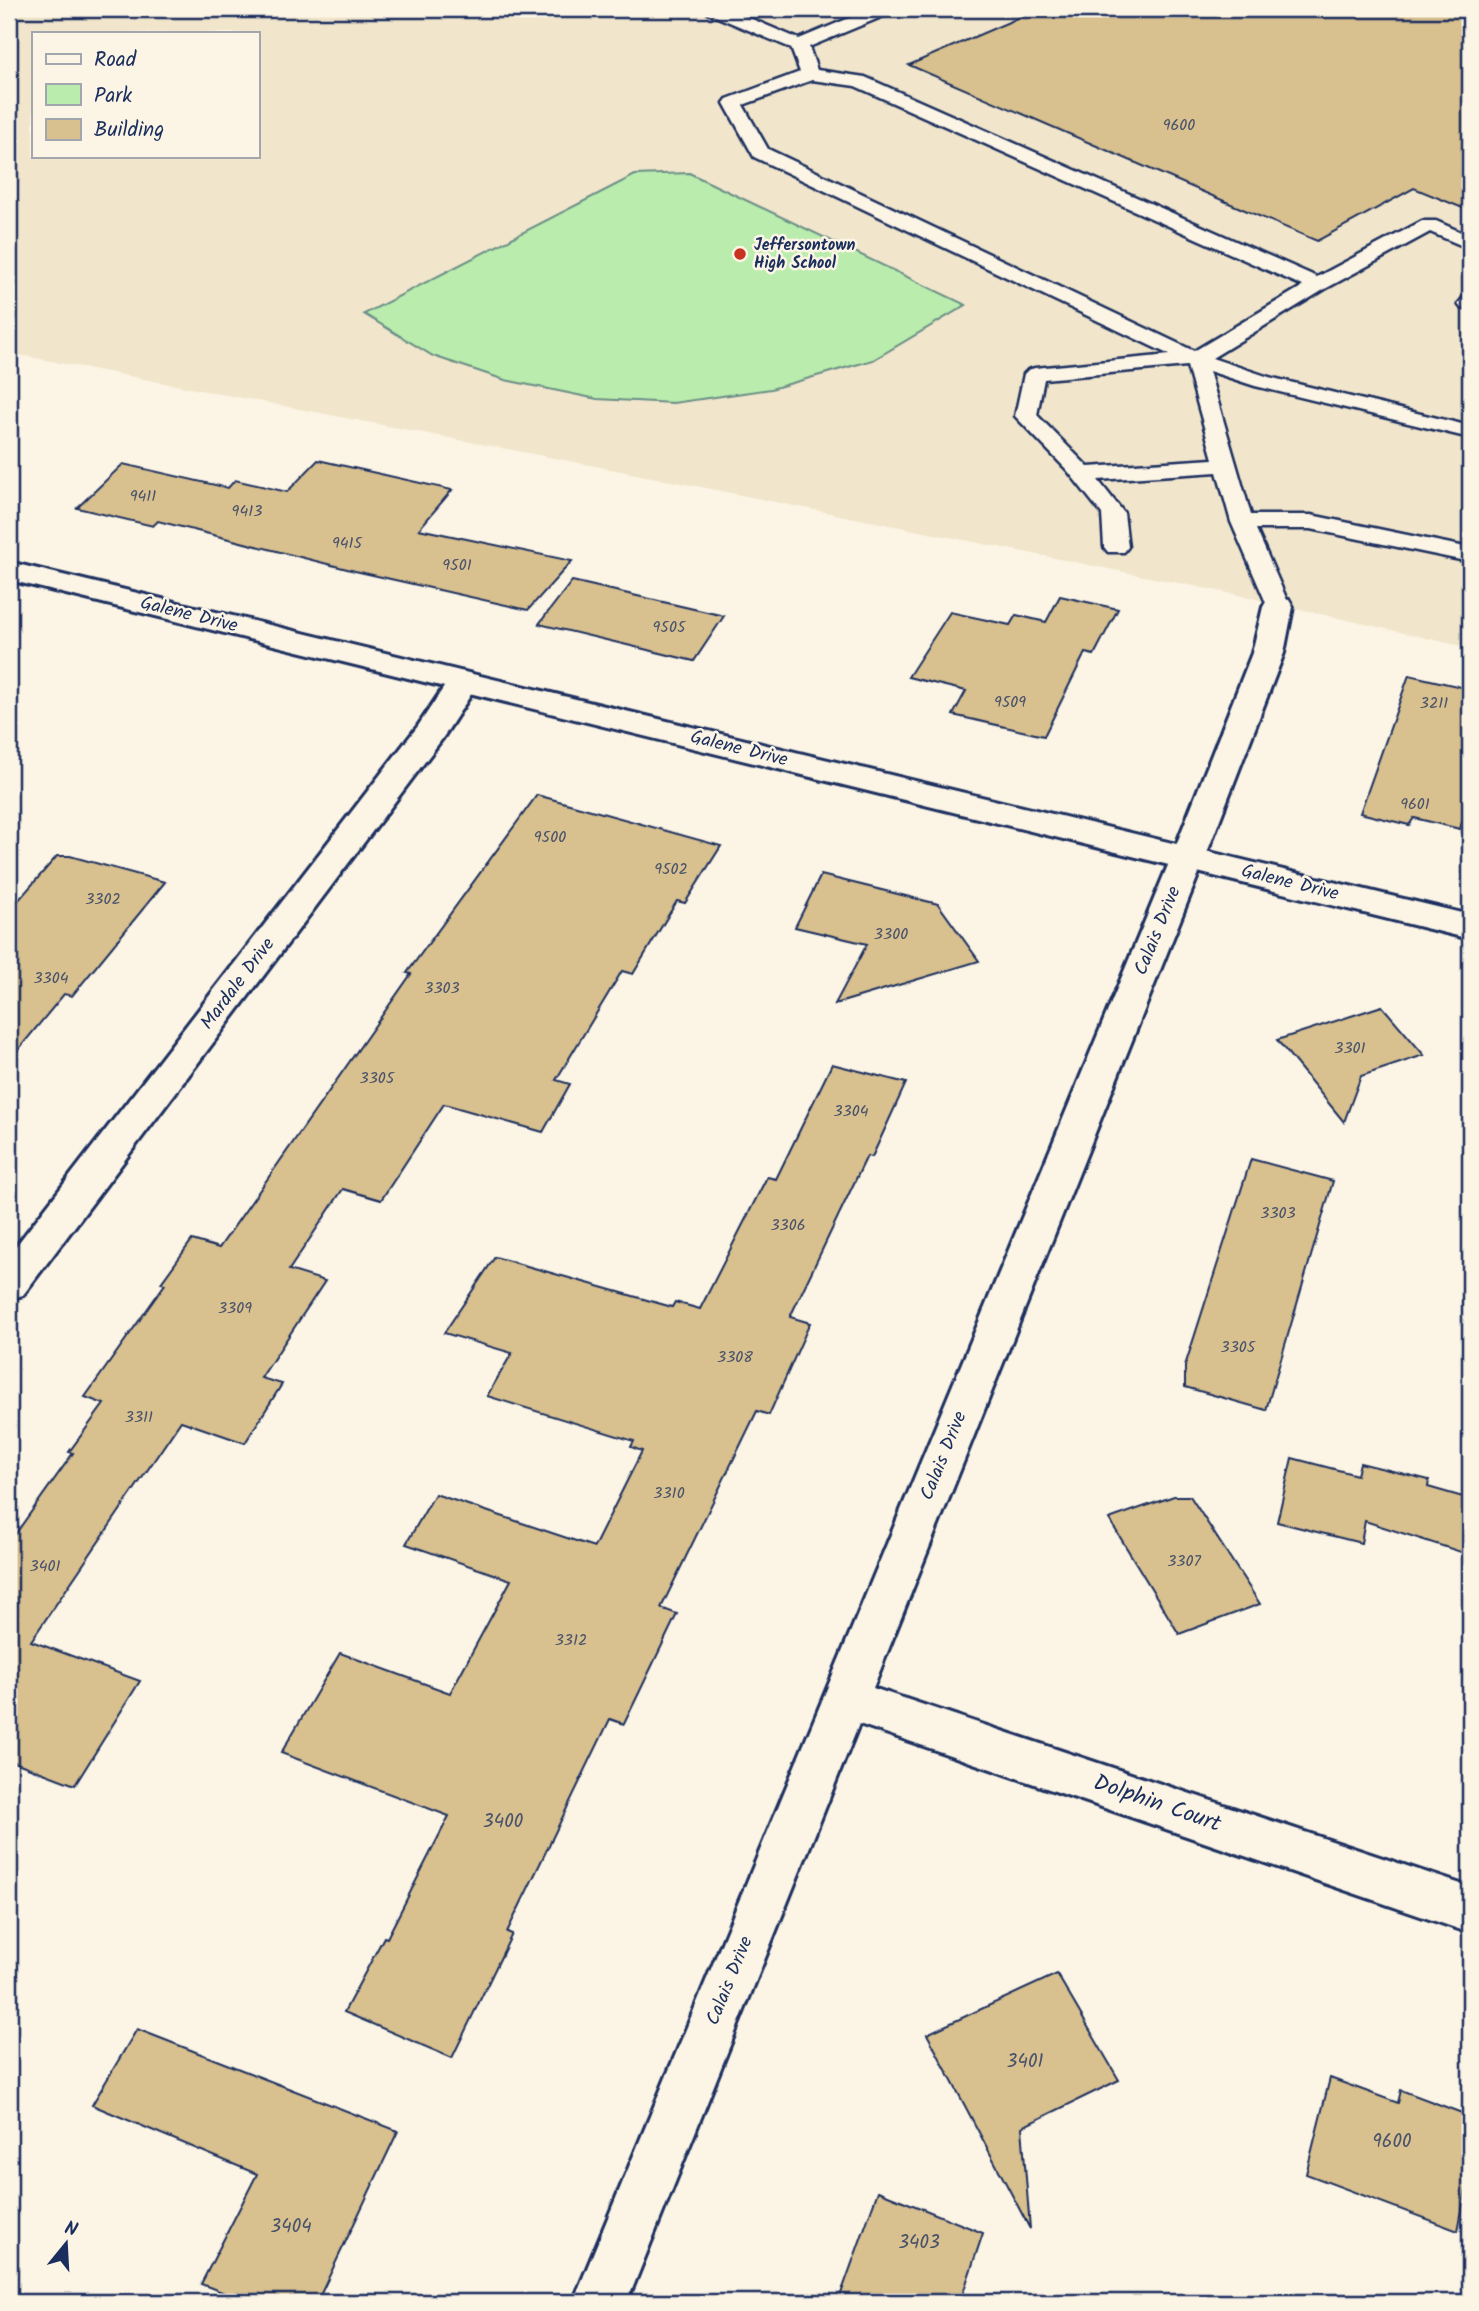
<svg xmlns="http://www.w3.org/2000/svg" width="1479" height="2311" viewBox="0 0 1479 2311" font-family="Kalam,sans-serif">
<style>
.built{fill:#f1e5cb;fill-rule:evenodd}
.green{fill:#b9ecad;stroke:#6a8e86;stroke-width:2}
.building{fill:#d8c08f;stroke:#1b2f5e;stroke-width:2}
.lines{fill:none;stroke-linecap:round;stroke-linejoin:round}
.service-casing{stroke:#1b2f5e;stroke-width:5}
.minor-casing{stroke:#1b2f5e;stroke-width:6}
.tertiary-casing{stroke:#1b2f5e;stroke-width:6}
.service{fill:#fcf5e5;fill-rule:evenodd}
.minor{fill:#fcf5e5;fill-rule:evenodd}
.tertiary{fill:#fcf5e5;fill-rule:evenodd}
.poi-dot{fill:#c8321e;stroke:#fcf5e5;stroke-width:2.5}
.labels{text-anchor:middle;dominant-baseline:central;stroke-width:5;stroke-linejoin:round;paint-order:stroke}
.number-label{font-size:16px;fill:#4a536a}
.far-poi-label{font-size:16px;font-weight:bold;fill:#1b2f5e;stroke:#fcf5e5;text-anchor:start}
.street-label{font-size:19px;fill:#1b2f5e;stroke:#fcf5e5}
.near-number-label{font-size:19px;fill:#4a536a}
.near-street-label{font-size:23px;fill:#1b2f5e;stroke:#fcf5e5}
</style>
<rect width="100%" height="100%" fill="#fcf5e5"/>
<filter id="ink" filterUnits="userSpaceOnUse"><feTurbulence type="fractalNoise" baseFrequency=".0143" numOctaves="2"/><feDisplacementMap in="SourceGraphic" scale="14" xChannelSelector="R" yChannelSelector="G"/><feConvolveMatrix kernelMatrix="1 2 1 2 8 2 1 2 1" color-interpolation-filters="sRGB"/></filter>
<g filter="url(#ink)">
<path class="built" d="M9,9H1470V648L1238,595L621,471L9,353ZM33,33H257V156H33Z"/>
<path class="green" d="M689,173L966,305L873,360L771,389L673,403L597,399L505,380L433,356L364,314L635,175Z"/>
<g class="building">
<path d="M1039,9H1470V211L1414,188L1317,241L909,65Z"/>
<path d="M318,460L452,490L419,529L572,561L528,610L355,571L158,521L153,526L77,508L123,464L228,488L235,480L287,492Z"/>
<path d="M572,581L724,616L694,661L539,624Z"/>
<path d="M1060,596L1118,609L1094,655L1085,653L1044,736L953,715L966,691L908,677L950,612L1010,625L1016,615L1046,622Z"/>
<path d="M1409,675L1470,689V794L1460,829L1414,818L1409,825L1360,813Z"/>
<path d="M537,795L721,846L685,903L677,901L633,974L622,971L556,1080L570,1084L543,1132L444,1104L381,1200L343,1189L289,1270L325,1281L261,1378L282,1384L245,1443L181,1421L31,1641L140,1681L75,1785L9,1760V1543L73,1453L69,1452L104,1404L85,1397L165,1284L161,1283L192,1240L219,1248L411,974L407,973Z"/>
<path d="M57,856H70L165,882L72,996L64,994L9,1061V911Z"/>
<path d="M821,875L938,904L979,961L835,1004L867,944L795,927Z"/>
<path d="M1382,1006L1424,1055L1361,1076L1344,1122L1277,1040Z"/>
<path d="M832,1064L906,1083L872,1157L867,1156L790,1317L810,1323L769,1415L757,1411L661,1608L677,1614L624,1724L610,1719L507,1932L512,1934L452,2058L344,2012L384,1937L387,1938L449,1816L281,1753L340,1653L450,1693L511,1580L406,1544L435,1494L594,1547L642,1451L631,1447L634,1441L487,1396L512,1353L444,1333L495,1257L672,1307L675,1302L700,1309L767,1177L776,1179Z"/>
<path d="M1251,1159L1333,1181L1266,1410L1185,1387V1366Z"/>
<path d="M1292,1458L1357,1475L1360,1463L1429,1480L1428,1487L1470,1499V1555L1365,1521L1361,1543L1277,1522Z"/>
<path d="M1174,1496H1190L1260,1604L1179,1634L1109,1519Z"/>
<path d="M1057,1974L1119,2080L1022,2127L1030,2229L927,2034Z"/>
<path d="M137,2029L398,2131L317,2302H248L201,2284L257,2174L92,2105Z"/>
<path d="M1330,2078L1398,2103L1401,2090L1470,2116V2168L1458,2231L1306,2174Z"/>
<path d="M878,2191L983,2233L960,2302H838Z"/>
</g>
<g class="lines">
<g class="service-casing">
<g id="service">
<path d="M705,9H728L799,39L871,9H893L891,13L809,47L817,70L865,77L1317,277L1422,221H1436L1470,236V249L1430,232L1325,289L1212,358L1269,377L1470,426V438L1255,386L1209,371L1251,515H1311L1470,548V562L1311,529H1256L1290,607L1286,612H1270L1231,522L1217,472L1098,480L1124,513L1128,547L1124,552H1108L1104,547L1102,514L1067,470L1015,416L1024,374L1028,370L1035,368L1170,355L754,157L724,103L727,99L800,72L791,48L708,13ZM812,80L855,86L1303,286L1194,351L768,149L743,105ZM1187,366L1213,459L1088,467L1037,415L1044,379Z"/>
<path d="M1470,296V310L1461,308L1458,304L1463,298Z"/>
</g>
</g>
<g class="minor-casing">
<g id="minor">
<path d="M1278,598L1289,600L1293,607L1284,653L1205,858L873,1688L1470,1887V1933L859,1724L627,2302H573L1171,858L1252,653L1263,607L1267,600Z"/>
<path d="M463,672L474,675L479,682L442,739L23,1295L9,1299V1255L418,726L452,675Z"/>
</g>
</g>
<g class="tertiary-casing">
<path id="tertiary" d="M9,562L1470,915V939L9,580Z"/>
</g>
<use href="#service" class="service"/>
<use href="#minor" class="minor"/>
<use href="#tertiary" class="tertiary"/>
</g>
</g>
<circle class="poi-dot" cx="740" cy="254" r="7"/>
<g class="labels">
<g class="number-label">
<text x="1179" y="125">9600</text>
<text x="143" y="496">9411</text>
<text x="247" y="511">9413</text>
<text x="347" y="543">9415</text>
<text x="457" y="565">9501</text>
<text x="669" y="627">9505</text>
<text x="1010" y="702">9509</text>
<text x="1434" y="703">3211</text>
<text x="1415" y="804">9601</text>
<text x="550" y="837">9500</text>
<text x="671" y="869">9502</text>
<text x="103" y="899">3302</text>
<text x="891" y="934">3300</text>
<text x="51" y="978">3304</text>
<text x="442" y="988">3303</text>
<text x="1350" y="1048">3301</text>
<text x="377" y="1078">3305</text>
<text x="851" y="1111">3304</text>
<text x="1278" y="1213">3303</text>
<text x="788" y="1225">3306</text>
<text x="235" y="1308">3309</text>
<text x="1238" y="1347">3305</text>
<text x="735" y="1357">3308</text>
<text x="139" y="1417">3311</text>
<text x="669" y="1493">3310</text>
<text x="1184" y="1561">3307</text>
<text x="45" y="1566">3401</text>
<text x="571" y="1640">3312</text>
</g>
<g class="far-poi-label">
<text x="754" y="245">Jeffersontown<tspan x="754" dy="18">High School</tspan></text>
</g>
<g class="street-label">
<text transform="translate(189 615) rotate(14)">Galene Drive</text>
<text transform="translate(739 749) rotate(14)">Galene Drive</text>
<text transform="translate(1290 883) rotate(14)">Galene Drive</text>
<text transform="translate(1158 931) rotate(-68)">Calais Drive</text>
<text transform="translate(238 984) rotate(-53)">Mardale Drive</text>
<text transform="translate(944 1456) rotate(-68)">Calais Drive</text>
<text transform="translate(730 1981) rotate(-68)">Calais Drive</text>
</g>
<g class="near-number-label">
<text x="503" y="1822">3400</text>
<text x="1025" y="2062">3401</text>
<text x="1392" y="2142">9600</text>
<text x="291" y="2227">3404</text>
<text x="919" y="2243">3403</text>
</g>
<g class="near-street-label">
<text transform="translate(1157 1804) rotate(19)">Dolphin Court</text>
</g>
</g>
<rect width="1479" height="2311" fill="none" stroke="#fcf5e5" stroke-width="35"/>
<rect x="18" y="18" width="1444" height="2276" fill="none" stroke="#1b2f5e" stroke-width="2.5" filter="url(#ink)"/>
<rect x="32" y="32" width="228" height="126" fill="#fcf5e5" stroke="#a2a6af" stroke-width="2"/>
<rect x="46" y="54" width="35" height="10" fill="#fcf5e5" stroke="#a2a6af" stroke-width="2"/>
<text x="94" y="66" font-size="21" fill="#1b2f5e">Road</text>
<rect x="46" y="84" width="35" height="21" fill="#b9ecad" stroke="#a2a6af" stroke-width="2"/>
<text x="94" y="102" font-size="21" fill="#1b2f5e">Park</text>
<rect x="46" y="119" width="35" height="21" fill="#d8c08f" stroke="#a2a6af" stroke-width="2"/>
<text x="94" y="136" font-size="21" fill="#1b2f5e">Building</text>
<g transform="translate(66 2244) rotate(18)" stroke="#fcf5e5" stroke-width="5" paint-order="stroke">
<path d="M0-5L12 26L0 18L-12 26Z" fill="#1b2f5e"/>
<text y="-10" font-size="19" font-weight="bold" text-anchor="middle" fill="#1b2f5e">N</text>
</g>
</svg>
